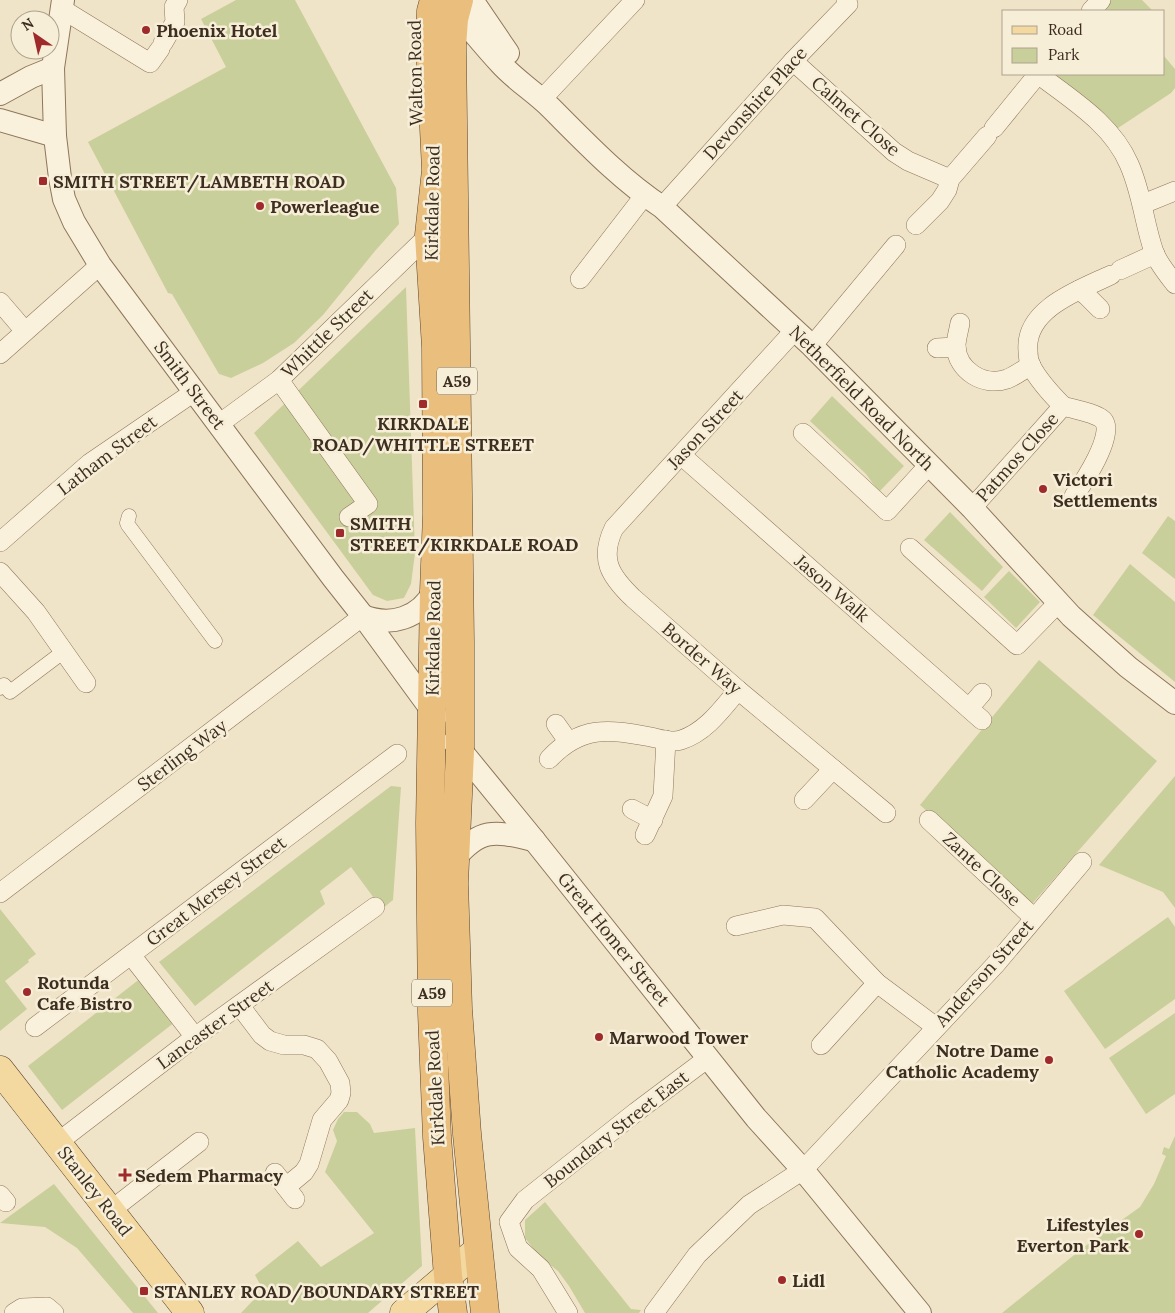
<svg xmlns="http://www.w3.org/2000/svg" width="1175" height="1313" viewBox="0 0 1175 1313" font-family="Lora,serif">
<style>
.green{fill:#c9cf9b}
.lines{fill:none;stroke-linecap:round;stroke-linejoin:round}
.pedestrian-casing{stroke:#8d765c;stroke-width:15}
.minor-casing{stroke:#8d765c;stroke-width:20}
.tertiary-casing{stroke:#8d765c;stroke-width:24}
.primary-casing{stroke:#5b4430;stroke-width:29}
.trunk-casing{stroke:#5b4430;stroke-width:29}
.pedestrian{stroke:#faf1dc;stroke-width:14}
.minor{stroke:#faf1dc;stroke-width:19}
.tertiary{stroke:#faf1dc;stroke-width:22}
.primary{stroke:#f3d9a0;stroke-width:28}
.trunk{stroke:#eabe7c;stroke-width:28}
.poi-dot{fill:#9e2a2b;stroke:#f7eed8;stroke-width:2}
.labels{text-anchor:middle;dominant-baseline:central;stroke-width:5;stroke-linejoin:round;paint-order:stroke}
.shield{fill:#f7eed8;stroke:#756857;stroke-width:1}
.shield-label{font-size:16px;font-weight:bold;fill:#3d2e20}
.poi-label{font-size:18px;font-weight:bold;fill:#3d2e20;stroke:#f7eed8;text-anchor:start}
.street-label{font-size:18px;fill:#3d2e20;stroke:#f7eed8}
</style>
<rect width="100%" height="100%" fill="#f0e4c8"/>
<g class="green">
<path d="M236,0H295L396,188L399,224L375,251L323,315L294,343L263,363L231,378L219,374L172,294L168,293L88,142L226,67L201,19Z"/>
<path d="M1102,0H1142L1153,11H1093Z"/>
<path d="M1164,56L1175,69V88L1171,93L1112,132L1041,74H1164Z"/>
<path d="M406,287L415,553L411,584L404,598L387,601L373,595L254,433Z"/>
<path d="M832,396L904,466L879,492L866,474L810,421Z"/>
<path d="M950,512L1003,567L982,591L924,540Z"/>
<path d="M1168,516L1175,521V579L1142,553Z"/>
<path d="M1130,564L1175,602V682L1093,615Z"/>
<path d="M1009,571L1040,602L1016,628L984,597Z"/>
<path d="M1039,660L1157,761L1032,904L920,805Z"/>
<path d="M1175,776V908L1163,892L1099,865Z"/>
<path d="M391,786L401,787L393,900L382,909L351,867L320,891L325,904L195,1006L159,962Z"/>
<path d="M0,909L36,954L28,960L29,962L5,981L27,1009L0,1031Z"/>
<path d="M1168,917L1175,927V999L1105,1049L1064,991Z"/>
<path d="M141,978L175,1022L62,1110L28,1066Z"/>
<path d="M1175,1013V1094L1146,1114L1109,1058Z"/>
<path d="M344,1112H357L370,1124L374,1133L415,1128L422,1266L368,1313H241L263,1290L255,1275L298,1241L321,1267L374,1233L325,1172L337,1141L333,1130L338,1119Z"/>
<path d="M1175,1136V1313H1002L1084,1247L1140,1207L1154,1184L1166,1156L1162,1154L1164,1147L1169,1149Z"/>
<path d="M54,1184L158,1313H133L77,1248L45,1227L0,1223Z"/>
<path d="M545,1202L631,1309L641,1310L639,1313H585L569,1286L558,1271L541,1258L525,1238V1220Z"/>
</g>
<g class="lines">
<g class="pedestrian-casing">
<g id="pedestrian">
<path d="M129,516L127,523L128,525L215,641"/>
<path d="M0,688L4,685L10,692L63,652"/>
</g>
</g>
<g class="minor-casing">
<g id="minor">
<path d="M62,9L150,63L160,49"/>
<path d="M1091,11L1101,0"/>
<path d="M163,43L175,22L174,7L178,0"/>
<path d="M793,61L894,152L908,161L950,179"/>
<path d="M1038,74C1072,100 1112,124 1129,164C1142,193 1144,223 1154,252C1158,263 1168,275 1175,284"/>
<path d="M542,99L635,0"/>
<path d="M994,128L1038,74"/>
<path d="M1143,204L1175,191"/>
<path d="M662,207L793,61L848,4L846,0"/>
<path d="M916,225L940,201L947,190L950,179L987,136"/>
<path d="M1120,270L1155,254"/>
<path d="M580,279L644,196"/>
<path d="M1079,290L1087,296L1100,309"/>
<path d="M0,302L24,330"/>
<path d="M960,323C959,330 956,339 956,346C957,371 984,387 1007,379C1015,376 1023,370 1031,365"/>
<path d="M795,330L614,528C599,559 610,576 633,598L738,690L886,813"/>
<path d="M812,346L896,245"/>
<path d="M937,348L956,347"/>
<path d="M0,354L100,265"/>
<path d="M279,380L368,504L349,517"/>
<path d="M1063,406C1073,409 1096,413 1103,420C1116,434 1083,483 1074,496"/>
<path d="M219,424L279,380L429,235"/>
<path d="M803,433L887,511L929,465"/>
<path d="M681,455L982,720"/>
<path d="M972,508L1063,406C1051,394 1039,381 1031,366C1029,362 1028,356 1028,351C1024,309 1079,290 1111,275"/>
<path d="M0,542L90,463L194,392"/>
<path d="M910,548L1017,645L1058,603"/>
<path d="M0,572L36,612L86,683"/>
<path d="M969,708L982,693"/>
<path d="M556,724L568,741"/>
<path d="M549,759C581,725 608,729 651,737C660,739 672,743 681,740C706,732 722,709 738,690"/>
<path d="M804,800L833,769"/>
<path d="M632,809L653,820"/>
<path d="M929,820L1034,918"/>
<path d="M645,835L663,796L666,740"/>
<path d="M0,893L363,616"/>
<path d="M736,926L783,915L815,918L877,983L936,1027"/>
<path d="M131,955L195,1037"/>
<path d="M240,1006L262,1035L270,1041L284,1045H304L317,1049L328,1061L340,1083L341,1093L339,1100L322,1120L309,1164L304,1172L286,1187"/>
<path d="M35,1027L397,754"/>
<path d="M821,1045L877,983"/>
<path d="M57,1143L195,1037L375,907"/>
<path d="M275,1173L295,1199"/>
<path d="M0,1195L6,1202"/>
<path d="M110,1211L199,1142"/>
<path d="M14,1313L22,1308L47,1307L54,1313"/>
<path d="M568,1313L541,1269L518,1248L509,1222L525,1200L636,1112L708,1058"/>
<path d="M654,1313L697,1255L749,1205L803,1170L995,965L1082,862"/>
</g>
</g>
<g class="tertiary-casing">
<g id="tertiary">
<path d="M63,0L53,68L55,136L60,178L64,199L74,222L100,265L333,578L363,616L436,716"/>
<path d="M472,0L508,53"/>
<path d="M455,11C470,28 484,46 500,63C515,80 535,92 551,108C586,143 621,180 662,207L812,346L972,508L1071,616L1128,667L1175,703"/>
<path d="M0,94L31,77L53,68"/>
<path d="M0,120L55,136"/>
<path d="M363,616C391,627 420,618 434,591"/>
<path d="M454,742L534,840L756,1118L803,1170L920,1313"/>
<path d="M455,858C482,826 497,832 534,840"/>
</g>
</g>
<g class="primary-casing">
<g id="primary">
<path d="M0,1070L190,1313"/>
<path d="M404,1313L478,1250"/>
</g>
</g>
<g class="trunk-casing">
<g id="trunk">
<path d="M434,0L431,11L430,45L436,170L429,235L436,347L437,514L434,591L430,823L432,1013L437,1137L448,1276L453,1313"/>
<path d="M459,0L454,19L452,46L460,642V751L454,883L458,1009L467,1134L485,1313"/>
</g>
</g>
<use href="#pedestrian" class="pedestrian"/>
<use href="#minor" class="minor"/>
<use href="#tertiary" class="tertiary"/>
<use href="#primary" class="primary"/>
<use href="#trunk" class="trunk"/>
</g>
<g class="poi-dot">
<circle cx="146" cy="30" r="5"/>
<rect x="38" y="176" width="10" height="10" rx="2.5"/>
<circle cx="260" cy="206" r="5"/>
<rect x="418" y="399" width="10" height="10" rx="2.5"/>
<circle cx="1043" cy="489" r="5"/>
<rect x="335" y="528" width="10" height="10" rx="2.5"/>
<circle cx="27" cy="992" r="5"/>
<circle cx="599" cy="1037" r="5"/>
<circle cx="1049" cy="1060" r="5"/>
<path d="M122.5 1167.5h5v5h5v5h-5v5h-5v-5h-5v-5h5z"/>
<circle cx="1139" cy="1234" r="5"/>
<circle cx="782" cy="1280" r="5"/>
<rect x="139" y="1286" width="10" height="10" rx="2.5"/>
</g>
<g class="labels">
<g class="shield">
<rect x="437" y="367.5" width="40" height="27" rx="4"/>
<rect x="412" y="979.5" width="40" height="27" rx="4"/>
</g>
<g class="shield-label">
<text x="457" y="381">A59</text>
<text x="432" y="993">A59</text>
</g>
<g class="poi-label">
<text x="156" y="30">Phoenix Hotel</text>
<text x="53" y="181">SMITH STREET/LAMBETH ROAD</text>
<text x="270" y="206">Powerleague</text>
<text x="423" y="423" text-anchor="middle">KIRKDALE<tspan x="423" dy="21">ROAD/WHITTLE STREET</tspan></text>
<text x="1053" y="479">Victori<tspan x="1053" dy="21">Settlements</tspan></text>
<text x="350" y="523">SMITH<tspan x="350" dy="21">STREET/KIRKDALE ROAD</tspan></text>
<text x="37" y="982">Rotunda<tspan x="37" dy="21">Cafe Bistro</tspan></text>
<text x="609" y="1037">Marwood Tower</text>
<text x="1039" y="1050" text-anchor="end">Notre Dame<tspan x="1039" dy="21">Catholic Academy</tspan></text>
<text x="135" y="1175">Sedem Pharmacy</text>
<text x="1129" y="1224" text-anchor="end">Lifestyles<tspan x="1129" dy="21">Everton Park</tspan></text>
<text x="792" y="1280">Lidl</text>
<text x="154" y="1291">STANLEY ROAD/BOUNDARY STREET</text>
</g>
<g class="street-label">
<text transform="translate(415 73) rotate(-91)">Walton Road</text>
<text transform="translate(755 103) rotate(-48)">Devonshire Place</text>
<text transform="translate(856 116) rotate(41)">Calmet Close</text>
<text transform="translate(432 203) rotate(-89)">Kirkdale Road</text>
<text transform="translate(327 333) rotate(-44)">Whittle Street</text>
<text transform="translate(190 385) rotate(53)">Smith Street</text>
<text transform="translate(862 398) rotate(45)">Netherfield Road North</text>
<text transform="translate(705 429) rotate(-47)">Jason Street</text>
<text transform="translate(107 455) rotate(-37)">Latham Street</text>
<text transform="translate(1017 457) rotate(-48)">Patmos Close</text>
<text transform="translate(832 588) rotate(41)">Jason Walk</text>
<text transform="translate(433 638) rotate(-89)">Kirkdale Road</text>
<text transform="translate(702 658) rotate(41)">Border Way</text>
<text transform="translate(182 755) rotate(-37)">Sterling Way</text>
<text transform="translate(982 869) rotate(43)">Zante Close</text>
<text transform="translate(216 891) rotate(-37)">Great Mersey Street</text>
<text transform="translate(614 939) rotate(51)">Great Homer Street</text>
<text transform="translate(984 973) rotate(-48)">Anderson Street</text>
<text transform="translate(215 1024) rotate(-36)">Lancaster Street</text>
<text transform="translate(435 1088) rotate(-93)">Kirkdale Road</text>
<text transform="translate(616 1129) rotate(-38)">Boundary Street East</text>
<text transform="translate(95 1191) rotate(52)">Stanley Road</text>
</g>
</g>
<rect x="1002" y="10" width="162" height="65" fill="#f7eed8" stroke="#ada18e"/>
<rect x="1012" y="26" width="25" height="8" fill="#f3d9a0" stroke="#ada18e"/>
<text x="1048" y="35" font-size="15" fill="#3d2e20">Road</text>
<rect x="1012" y="48" width="25" height="15" fill="#c9cf9b" stroke="#ada18e"/>
<text x="1048" y="60" font-size="15" fill="#3d2e20">Park</text>
<g transform="translate(35 35) rotate(326)"><circle r="24" fill="#f7eed8" stroke="#ada18e"/>
<path d="M0-4L9 19L0 12L-9 19Z" fill="#9e2a2b"/>
<text y="-8" font-size="14" font-weight="bold" text-anchor="middle" fill="#3d2e20">N</text>
</g>
</svg>
